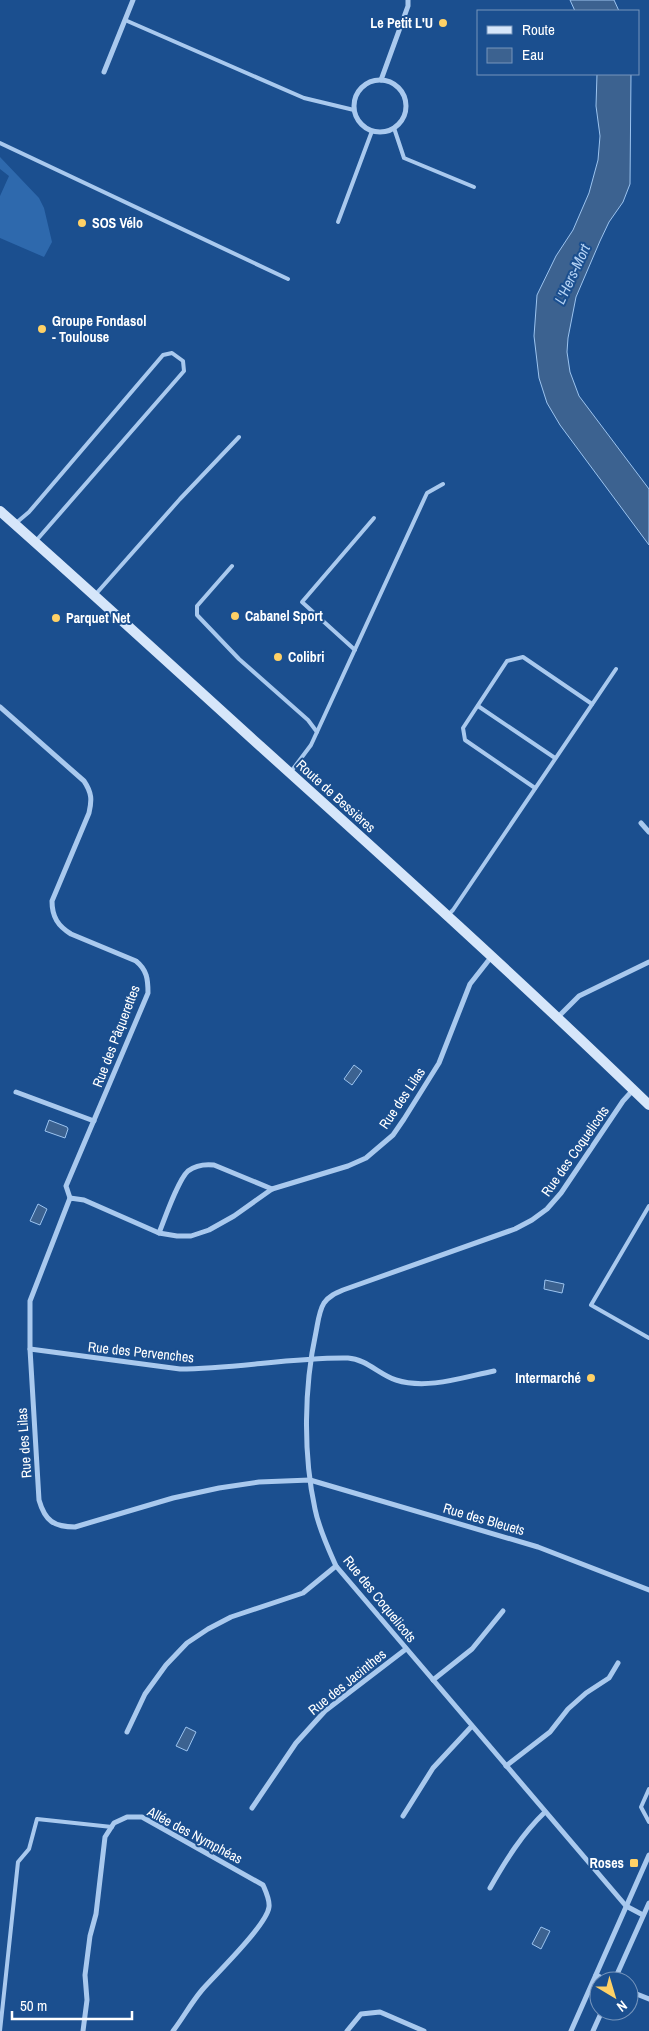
<svg xmlns="http://www.w3.org/2000/svg" width="649" height="2031" viewBox="0 0 649 2031" font-family="'Archivo Narrow',sans-serif">
<style>
.green{fill:#2e69ad}
.water{fill:#3c6290;stroke:#9cc4f0}
.lines{fill:none;stroke-linecap:round;stroke-linejoin:round}
.service{stroke:#a9c9ee;stroke-width:4}
.minor{stroke:#a9c9ee;stroke-width:5}
.secondary{stroke:#d6e6fa;stroke-width:10}
.poi-dot{fill:#ffd166;stroke:#1b4f8f;stroke-width:2}
.labels{text-anchor:middle;dominant-baseline:central;stroke-width:4;stroke-linejoin:round;paint-order:stroke}
.poi-label{font-size:14px;font-weight:bold;fill:#fff;stroke:#1b4f8f;text-anchor:start}
.street-label{font-size:14px;fill:#fff;stroke:#1b4f8f}
.water-label{font-size:15px;font-style:italic;fill:#b5d3f5;stroke:#1b4f8f}
</style>
<rect width="100%" height="100%" fill="#1b4f8f"/>
<path class="green" d="M0,157L39,198L44,208L52,242L44,257L0,238V196L9,176L0,169Z"/>
<g class="water">
<path d="M570,0H614L619,11H575Z"/>
<path d="M597,74H631L630,184L623,202L609,222L600,241L576,297L568,338L567,352L570,372L579,396L649,489V545L560,425L547,403L539,378L534,336L537,295L556,256L573,230L589,193L598,160L600,136L596,106Z"/>
<path d="M354,1065L362,1071L352,1085L344,1079Z"/>
<path d="M49,1120L67,1127L68,1129L65,1138L45,1131Z"/>
<path d="M38,1204L47,1209L40,1225L30,1221Z"/>
<path d="M545,1280L564,1284L562,1293L544,1289Z"/>
<path d="M186,1727L196,1732L187,1751L176,1746Z"/>
<path d="M541,1927L550,1931L541,1949L532,1944Z"/>
</g>
<g class="lines">
<g class="service">
<path d="M125,20L304,98L354,110"/>
<path d="M394,128L404,158L474,187"/>
<path d="M0,143L288,279"/>
<path d="M338,222L372,131"/>
<path d="M16,523L29,512L163,355L172,353L183,361L184,371L35,542"/>
<path d="M232,566L197,606V615L239,659L308,720L317,732"/>
<path d="M95,595L180,499L239,437"/>
<path d="M355,650L302,602L374,518"/>
<path d="M478,706L555,758"/>
<path d="M290,773L311,745L427,493L443,484"/>
<path d="M535,788L465,740L463,728L507,661L523,657L592,704"/>
<path d="M447,916L453,910L616,669"/>
<path d="M649,1206L591,1305L649,1338"/>
<path d="M649,1789L641,1807L649,1822"/>
<path d="M0,2031L18,1862L29,1849L37,1819L112,1827"/>
</g>
<g class="minor">
<path d="M104,72L133,0"/>
<circle cx="380" cy="106" r="26"/>
<path d="M381,80L408,6V0"/>
<path d="M0,707L84,781C92,793 92,800 89,813L52,901C52,917 58,926 71,934L136,961C147,970 148,979 148,993L66,1186L70,1198"/>
<path d="M641,823L649,832"/>
<path d="M492,956L470,984L439,1063L404,1119L393,1135L366,1158L348,1166L272,1189L234,1216L209,1230L191,1236H177L159,1233L84,1200L70,1198L30,1301V1349L39,1500C45,1521 54,1527 75,1527L173,1498L219,1488L259,1482L310,1480L538,1547L649,1590"/>
<path d="M558,1017L579,996L649,962"/>
<path d="M633,1090L623,1101L561,1193L547,1209L532,1220L515,1229L343,1290C336,1293 329,1296 324,1303C319,1311 318,1322 316,1332C304,1387 303,1454 315,1509C319,1529 328,1548 336,1566L626,1906L643,1915"/>
<path d="M16,1092L94,1121"/>
<path d="M159,1233C165,1218 178,1180 188,1171C196,1165 205,1164 214,1165L272,1189"/>
<path d="M30,1349L180,1369C236,1369 292,1357 348,1358C366,1359 380,1375 396,1380C427,1390 464,1377 494,1371"/>
<path d="M433,1680L472,1649L503,1611"/>
<path d="M127,1732L145,1694L166,1665L187,1643L208,1629L231,1617L303,1593L336,1566"/>
<path d="M506,1766L550,1732L568,1709L586,1693L609,1678L618,1663"/>
<path d="M252,1808L296,1743L325,1711L406,1649"/>
<path d="M403,1816L433,1768L472,1726"/>
<path d="M490,1888C506,1860 522,1834 545,1812"/>
<path d="M596,1975L608,1981"/>
<path d="M614,1981L649,1903"/>
<path d="M629,1991L649,1999"/>
<path d="M83,2031L87,2000L85,1975L90,1936L96,1914L105,1837L114,1823L127,1817H142L263,1885C266,1892 270,1900 269,1907C267,1925 215,1975 202,1990C191,2003 183,2018 173,2031"/>
<path d="M347,2031L361,2014L380,2012L424,2031"/>
<path d="M571,2031L649,1855"/>
<path d="M593,2031L602,2011"/>
</g>
<path class="secondary" d="M0,511C87,588 173,667 259,745C391,864 522,982 649,1105"/>
</g>
<g class="poi-dot">
<circle cx="443" cy="23" r="5"/>
<circle cx="82" cy="223" r="5"/>
<circle cx="42" cy="329" r="5"/>
<circle cx="235" cy="616" r="5"/>
<circle cx="56" cy="618" r="5"/>
<circle cx="278" cy="657" r="5"/>
<circle cx="591" cy="1378" r="5"/>
<rect x="629" y="1858" width="10" height="10" rx="2.5"/>
</g>
<g class="labels">
<g class="poi-label">
<text x="433" y="23" text-anchor="end">Le Petit L'U</text>
<text x="92" y="223">SOS Vélo</text>
<text x="52" y="321">Groupe Fondasol<tspan x="52" dy="16">- Toulouse</tspan></text>
<text x="245" y="616">Cabanel Sport</text>
<text x="66" y="618">Parquet Net</text>
<text x="288" y="657">Colibri</text>
<text x="581" y="1378" text-anchor="end">Intermarché</text>
<text x="624" y="1863" text-anchor="end">Roses</text>
</g>
<g class="street-label">
<text transform="translate(336 796) rotate(42)">Route de Bessières</text>
<text transform="translate(116 1036) rotate(-69)">Rue des Pâquerettes</text>
<text transform="translate(402 1098) rotate(-56)">Rue des Lilas</text>
<text transform="translate(575 1151) rotate(-55)">Rue des Coquelicots</text>
<text transform="translate(141 1352) rotate(6)">Rue des Pervenches</text>
<text transform="translate(24 1443) rotate(-94)">Rue des Lilas</text>
<text transform="translate(484 1519) rotate(16)">Rue des Bleuets</text>
<text transform="translate(380 1599) rotate(51)">Rue des Coquelicots</text>
<text transform="translate(347 1682) rotate(-39)">Rue des Jacinthes</text>
<text transform="translate(195 1835) rotate(28)">Allée des Nymphéas</text>
</g>
<g class="water-label">
<text transform="translate(572 274) rotate(-65)">L'Hers-Mort</text>
</g>
</g>
<rect x="477" y="10" width="162" height="65" fill="#1b4f8f" stroke="#7695bc"/>
<rect x="487" y="26" width="25" height="8" fill="#d6e6fa" stroke="#7695bc"/>
<text x="522" y="35" font-size="15" fill="#ffffff">Route</text>
<rect x="487" y="48" width="25" height="15" fill="#3c6290" stroke="#7695bc"/>
<text x="522" y="60" font-size="15" fill="#ffffff">Eau</text>
<g transform="translate(614 1996) rotate(142)"><circle r="24" fill="#1b4f8f" stroke="#7695bc"/>
<path d="M0-4L9 19L0 12L-9 19Z" fill="#ffd166"/>
<text y="-8" font-size="14" font-weight="bold" text-anchor="middle" fill="#ffffff">N</text>
</g>
<path d="M12 2011v8h120v-8" fill="none" stroke="#ffffff" stroke-width="2.5"/>
<text x="20" y="2011" font-size="15" fill="#ffffff" stroke="#1b4f8f" stroke-width="4" paint-order="stroke">50 m</text>
</svg>
